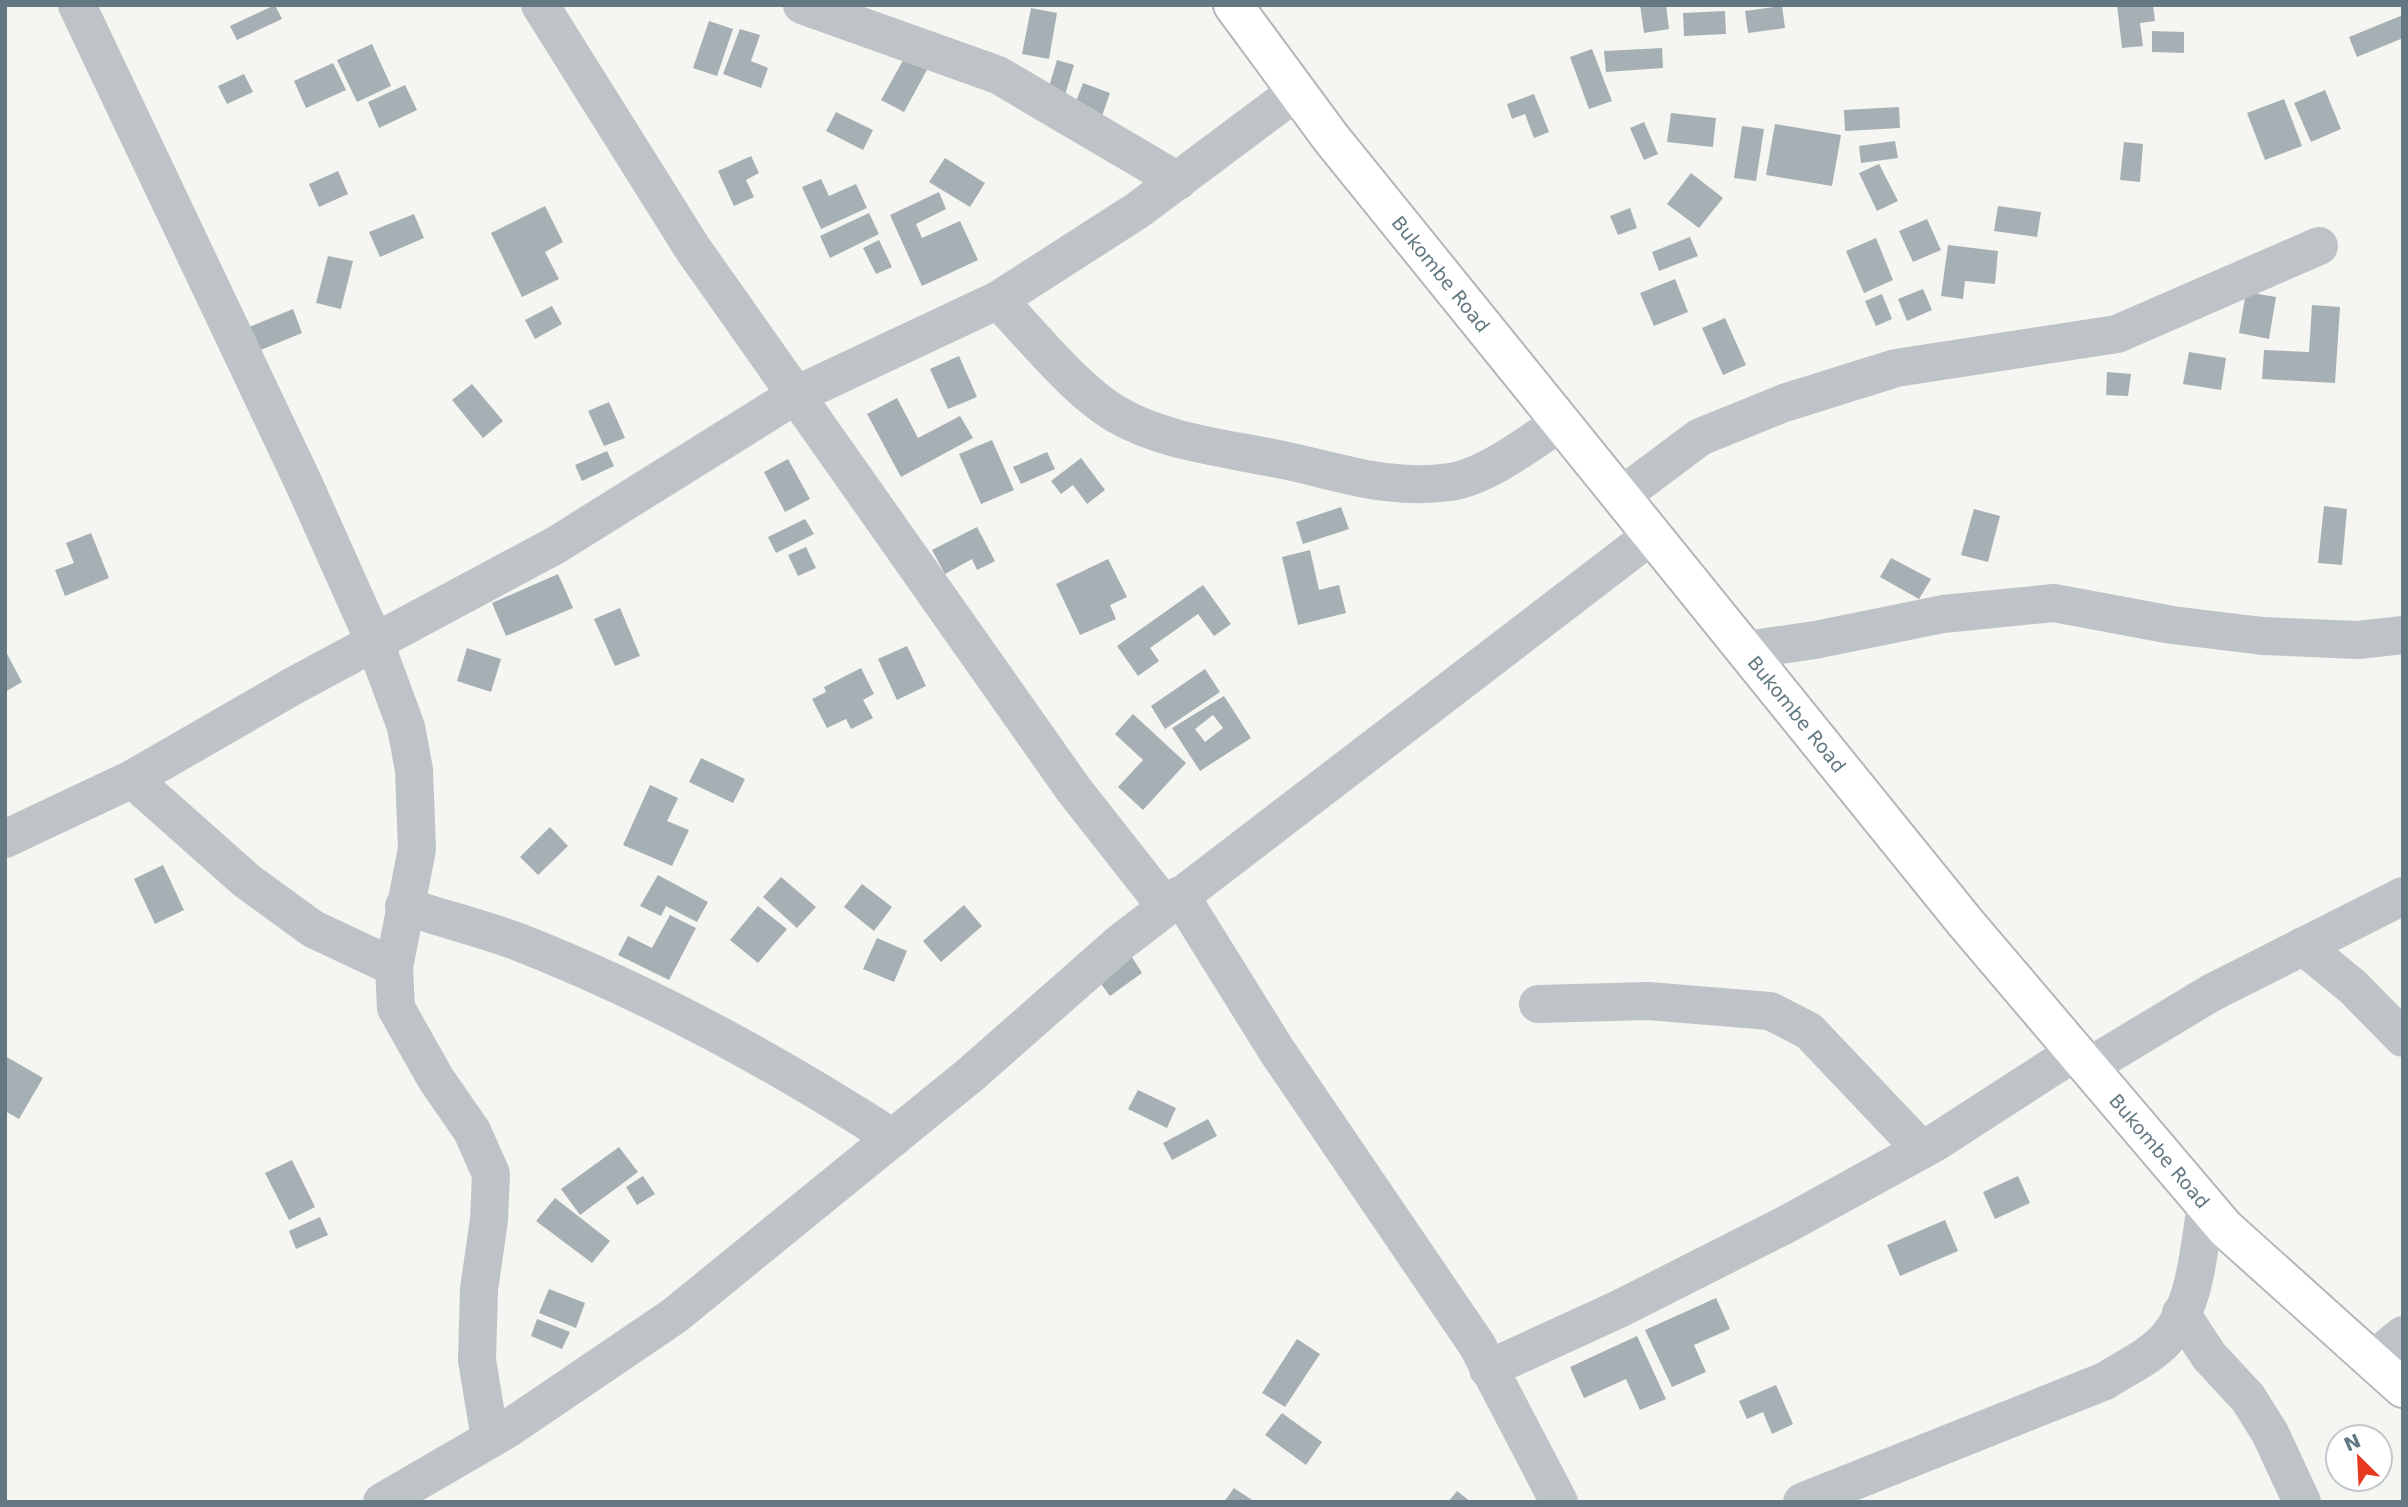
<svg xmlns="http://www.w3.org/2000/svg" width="2408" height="1507" viewBox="0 0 2408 1507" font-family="'DejaVu Sans',sans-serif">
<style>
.building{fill:#a6b0b4;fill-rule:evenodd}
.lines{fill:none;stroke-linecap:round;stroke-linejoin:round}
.major-casing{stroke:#b1b7ba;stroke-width:42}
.minor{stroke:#bdc3c6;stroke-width:38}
.major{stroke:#fff;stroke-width:38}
.labels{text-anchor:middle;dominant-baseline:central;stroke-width:7;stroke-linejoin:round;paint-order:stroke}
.street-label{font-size:19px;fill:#637883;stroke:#fff}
</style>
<rect width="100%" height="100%" fill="#f5f5f1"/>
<g class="building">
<path d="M275,5L282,19L237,40L230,26Z"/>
<path d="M1640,5H1666L1669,29L1644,33Z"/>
<path d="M2117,5H2153L2155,21L2140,23L2143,46L2122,48Z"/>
<path d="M1782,6L1785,28L1748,33L1745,11Z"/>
<path d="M1031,8L1057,13L1049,59L1022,54Z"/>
<path d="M1725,11L1726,34L1684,36L1683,13Z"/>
<path d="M2403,15V38L2357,57L2349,37Z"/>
<path d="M709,21L733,29L717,76L693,68Z"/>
<path d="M740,29L760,35L751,61L768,68L761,88L723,74Z"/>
<path d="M2152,31L2184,32V53L2152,52Z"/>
<path d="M372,44L391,86L357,102L337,60Z"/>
<path d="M1662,48L1663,68L1606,72L1604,51Z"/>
<path d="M1592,49L1612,101L1589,109L1570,57Z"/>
<path d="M906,55L928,68L904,112L881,100Z"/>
<path d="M1057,60L1074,65L1065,95L1048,90Z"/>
<path d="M333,63L346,90L306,108L294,81Z"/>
<path d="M244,74L253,92L227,104L218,86Z"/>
<path d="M1083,83L1110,93L1100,122L1072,112Z"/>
<path d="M405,85L417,110L379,128L368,102Z"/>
<path d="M2325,90L2341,129L2311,142L2294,103Z"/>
<path d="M1534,94L1549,132L1534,138L1525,114L1512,119L1507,104Z"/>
<path d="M2284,99L2302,146L2265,160L2247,113Z"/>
<path d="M1899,107L1900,128L1845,131L1844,110Z"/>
<path d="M836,112L873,130L863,150L826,131Z"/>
<path d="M1671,113L1716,118L1713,147L1667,142Z"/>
<path d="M1644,122L1658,154L1644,160L1630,128Z"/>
<path d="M1775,124L1841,135L1832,186L1766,175Z"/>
<path d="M1742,126L1764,129L1756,181L1734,178Z"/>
<path d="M1895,141L1898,158L1861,163L1859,146Z"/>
<path d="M2124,142L2143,144L2140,182L2120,180Z"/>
<path d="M751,156L759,173L746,180L754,197L734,206L718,171Z"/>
<path d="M945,158L985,183L970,207L929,182Z"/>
<path d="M1879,164L1898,201L1877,211L1859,173Z"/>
<path d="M338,171L348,194L319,207L309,184Z"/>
<path d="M1691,173L1723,198L1699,228L1667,204Z"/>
<path d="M821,179L829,196L856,184L867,208L821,229L802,187Z"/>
<path d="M939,192L946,209L916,224L922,238L960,221L978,260L922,286L890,215Z"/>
<path d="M545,206L563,242L545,252L559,279L522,297L491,233Z"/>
<path d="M1998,206L2041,212L2037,237L1994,231Z"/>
<path d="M1630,208L1637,228L1618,235L1610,216Z"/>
<path d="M869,213L879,234L830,258L820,236Z"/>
<path d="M414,214L424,238L380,257L369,232Z"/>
<path d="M1927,219L1941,250L1913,262L1899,231Z"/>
<path d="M1690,237L1698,256L1659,271L1652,252Z"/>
<path d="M1876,238L1893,280L1864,293L1846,251Z"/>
<path d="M879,240L892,267L876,274L863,248Z"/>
<path d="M1948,245L1998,251L1995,284L1965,281L1963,299L1941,296Z"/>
<path d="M328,256L353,261L341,309L316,303Z"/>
<path d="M1675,279L1688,312L1654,326L1640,293Z"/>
<path d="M1923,289L1932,310L1907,321L1898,299Z"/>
<path d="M2246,292L2276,297L2269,339L2239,333Z"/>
<path d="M1882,294L1892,319L1876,326L1865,301Z"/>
<path d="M2312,305L2340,307L2335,383L2262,379L2264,350L2309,352Z"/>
<path d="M552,306L562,324L535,339L525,320Z"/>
<path d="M293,309L302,333L251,354L242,330Z"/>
<path d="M1725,318L1746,365L1723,375L1702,328Z"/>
<path d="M2189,352L2226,358L2221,390L2183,384Z"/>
<path d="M959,356L977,397L948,409L930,369Z"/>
<path d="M2107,372L2131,374L2128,396L2106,395Z"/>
<path d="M472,384L503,421L483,438L452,400Z"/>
<path d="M897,398L918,438L960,416L973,438L901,477L867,414Z"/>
<path d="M609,402L625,438L604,446L588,411Z"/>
<path d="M992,440L1014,490L981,504L959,454Z"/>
<path d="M607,451L614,466L582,481L575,465Z"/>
<path d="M1047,452L1055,469L1021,484L1013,467Z"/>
<path d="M1081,458L1105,490L1087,504L1073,485L1061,494L1051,481Z"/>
<path d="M788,459L810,499L785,512L764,472Z"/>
<path d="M2324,506L2347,509L2342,565L2318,563Z"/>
<path d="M1341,507L1349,529L1303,544L1296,522Z"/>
<path d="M1974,509L2000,516L1988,562L1961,555Z"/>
<path d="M805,519L814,534L776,553L768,537Z"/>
<path d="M977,527L995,561L977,570L972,559L945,574L932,550Z"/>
<path d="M91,533L109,578L65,596L55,570L74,563L66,543Z"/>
<path d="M806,547L816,568L798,576L788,555Z"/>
<path d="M1310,550L1319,590L1339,585L1346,613L1298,625L1282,557Z"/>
<path d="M1891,558L1931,579L1919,599L1880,577Z"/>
<path d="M1108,559L1127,597L1110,605L1116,619L1080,635L1056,584Z"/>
<path d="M558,574L573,608L506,636L492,603Z"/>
<path d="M1203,585L1231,624L1214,636L1198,614L1150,648L1159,661L1138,676L1117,646Z"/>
<path d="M620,608L640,656L615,666L594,619Z"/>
<path d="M907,646L926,686L897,700L878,659Z"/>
<path d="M467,648L501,659L491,692L457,681Z"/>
<path d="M5,650L22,682L5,692Z"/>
<path d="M861,668L874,694L863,700L873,718L851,729L846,719L827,728L812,699L826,692L824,687Z"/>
<path d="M1205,669L1220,692L1165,729L1151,706Z"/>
<path d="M1224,696L1251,738L1200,771L1172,728ZM1213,715L1223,728L1205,742L1195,729Z"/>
<path d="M1133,714L1186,763L1143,810L1118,787L1143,760L1115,734Z"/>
<path d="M701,758L745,779L733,803L689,782Z"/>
<path d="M650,785L678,798L667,821L689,830L672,866L623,845Z"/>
<path d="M550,827L568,846L538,875L520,857Z"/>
<path d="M163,865L184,910L155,924L134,879Z"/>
<path d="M658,875L708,902L697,922L666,906L661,916L640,906Z"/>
<path d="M781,877L816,907L797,928L763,897Z"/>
<path d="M862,884L892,907L874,931L844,907Z"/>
<path d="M964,905L982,926L941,962L923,941Z"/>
<path d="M758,906L787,929L758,963L730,940Z"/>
<path d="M670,915L696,928L669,980L618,955L628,936L652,948Z"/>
<path d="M877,938L907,951L894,982L863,969Z"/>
<path d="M1130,954L1142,973L1110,996L1096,977Z"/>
<path d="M5,1056L43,1078L19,1119L5,1111Z"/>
<path d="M1138,1090L1176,1108L1167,1128L1128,1109Z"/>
<path d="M1208,1119L1217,1136L1172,1160L1163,1143Z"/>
<path d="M619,1147L638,1172L580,1215L561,1189Z"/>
<path d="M292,1160L315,1207L289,1220L265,1173Z"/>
<path d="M643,1176L655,1194L637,1205L626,1187Z"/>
<path d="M2018,1176L2030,1203L1995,1219L1983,1192Z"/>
<path d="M555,1198L610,1241L592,1263L536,1221Z"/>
<path d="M320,1217L328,1235L296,1249L289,1231Z"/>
<path d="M1945,1220L1958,1251L1900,1276L1887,1245Z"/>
<path d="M549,1289L585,1303L576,1328L539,1313Z"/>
<path d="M1716,1298L1730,1329L1694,1345L1706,1372L1672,1387L1645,1330Z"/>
<path d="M537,1319L570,1332L562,1349L531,1336Z"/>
<path d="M1637,1336L1666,1399L1640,1410L1626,1379L1584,1398L1570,1367Z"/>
<path d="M1297,1339L1320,1354L1285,1407L1262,1393Z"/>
<path d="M1776,1385L1793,1424L1772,1434L1763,1412L1747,1419L1739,1401Z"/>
<path d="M1282,1413L1322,1442L1306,1465L1265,1435Z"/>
<path d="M1234,1488L1255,1502H1224Z"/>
<path d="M1457,1491L1471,1502H1448Z"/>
</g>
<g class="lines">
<g class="major-casing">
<g id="major">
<path id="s1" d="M1233,5L1331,138L1965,922L2225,1228L2403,1388"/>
</g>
</g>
<g class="minor">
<path d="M77,5L304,484L375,643L406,727L414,770L417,849L394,967L396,1008L436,1079L472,1131L491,1174L489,1220L479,1289L477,1360L490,1439"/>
<path d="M540,5L693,249L1074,790L1166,907"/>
<path d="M802,5L998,75L1178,181"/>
<path d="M998,300C1031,334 1075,390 1116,414C1163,442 1225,448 1278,459C1339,471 1386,491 1450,482C1486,477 1531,442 1561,422"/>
<path d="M1621,496L1700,437L1784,403L1896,368L2117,334L2319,246"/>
<path d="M1746,650L1815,640L1943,614L2054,603L2172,625L2263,636L2358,640L2403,635"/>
<path d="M132,779L247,881L313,929L394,967"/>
<path d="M5,839L132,779L295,685L556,545L796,395L998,300L1138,210L1297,91"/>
<path d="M1180,895L1277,1051L1477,1345L1559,1502"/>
<path d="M404,906C441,918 480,928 516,941C649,993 774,1061 893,1138"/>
<path d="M2303,946L2353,987L2403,1038"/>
<path d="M1538,1004L1648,1001L1770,1011L1809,1031L1922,1150"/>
<path d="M2088,1067L2211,993L2403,896"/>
<path d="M2181,1313L2209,1356L2248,1398L2270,1433L2302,1502"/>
<path d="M2372,1360L2403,1335"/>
<path d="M1488,1369L1619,1309L1785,1225L1936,1142L2075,1052"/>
<path d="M382,1502L506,1430L674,1316L970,1075L1121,942L1652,535"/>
<path d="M1802,1502L2105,1381C2125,1368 2152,1356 2168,1337C2197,1302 2198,1250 2206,1207"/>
</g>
<use href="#major" class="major"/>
</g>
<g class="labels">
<g class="street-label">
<text stroke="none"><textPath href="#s1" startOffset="340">Bukombe Road</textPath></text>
<text stroke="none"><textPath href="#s1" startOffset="906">Bukombe Road</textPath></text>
<text stroke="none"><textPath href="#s1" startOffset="1474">Bukombe Road</textPath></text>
</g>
</g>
<rect width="2408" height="1507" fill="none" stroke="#637883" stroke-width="14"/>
<g transform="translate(2359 1458) rotate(336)"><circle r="33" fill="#ffffff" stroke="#c1c9cd" stroke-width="2"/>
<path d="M0-5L12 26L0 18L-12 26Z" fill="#e63920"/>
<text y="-10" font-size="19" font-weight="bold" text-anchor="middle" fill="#637883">N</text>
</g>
</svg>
